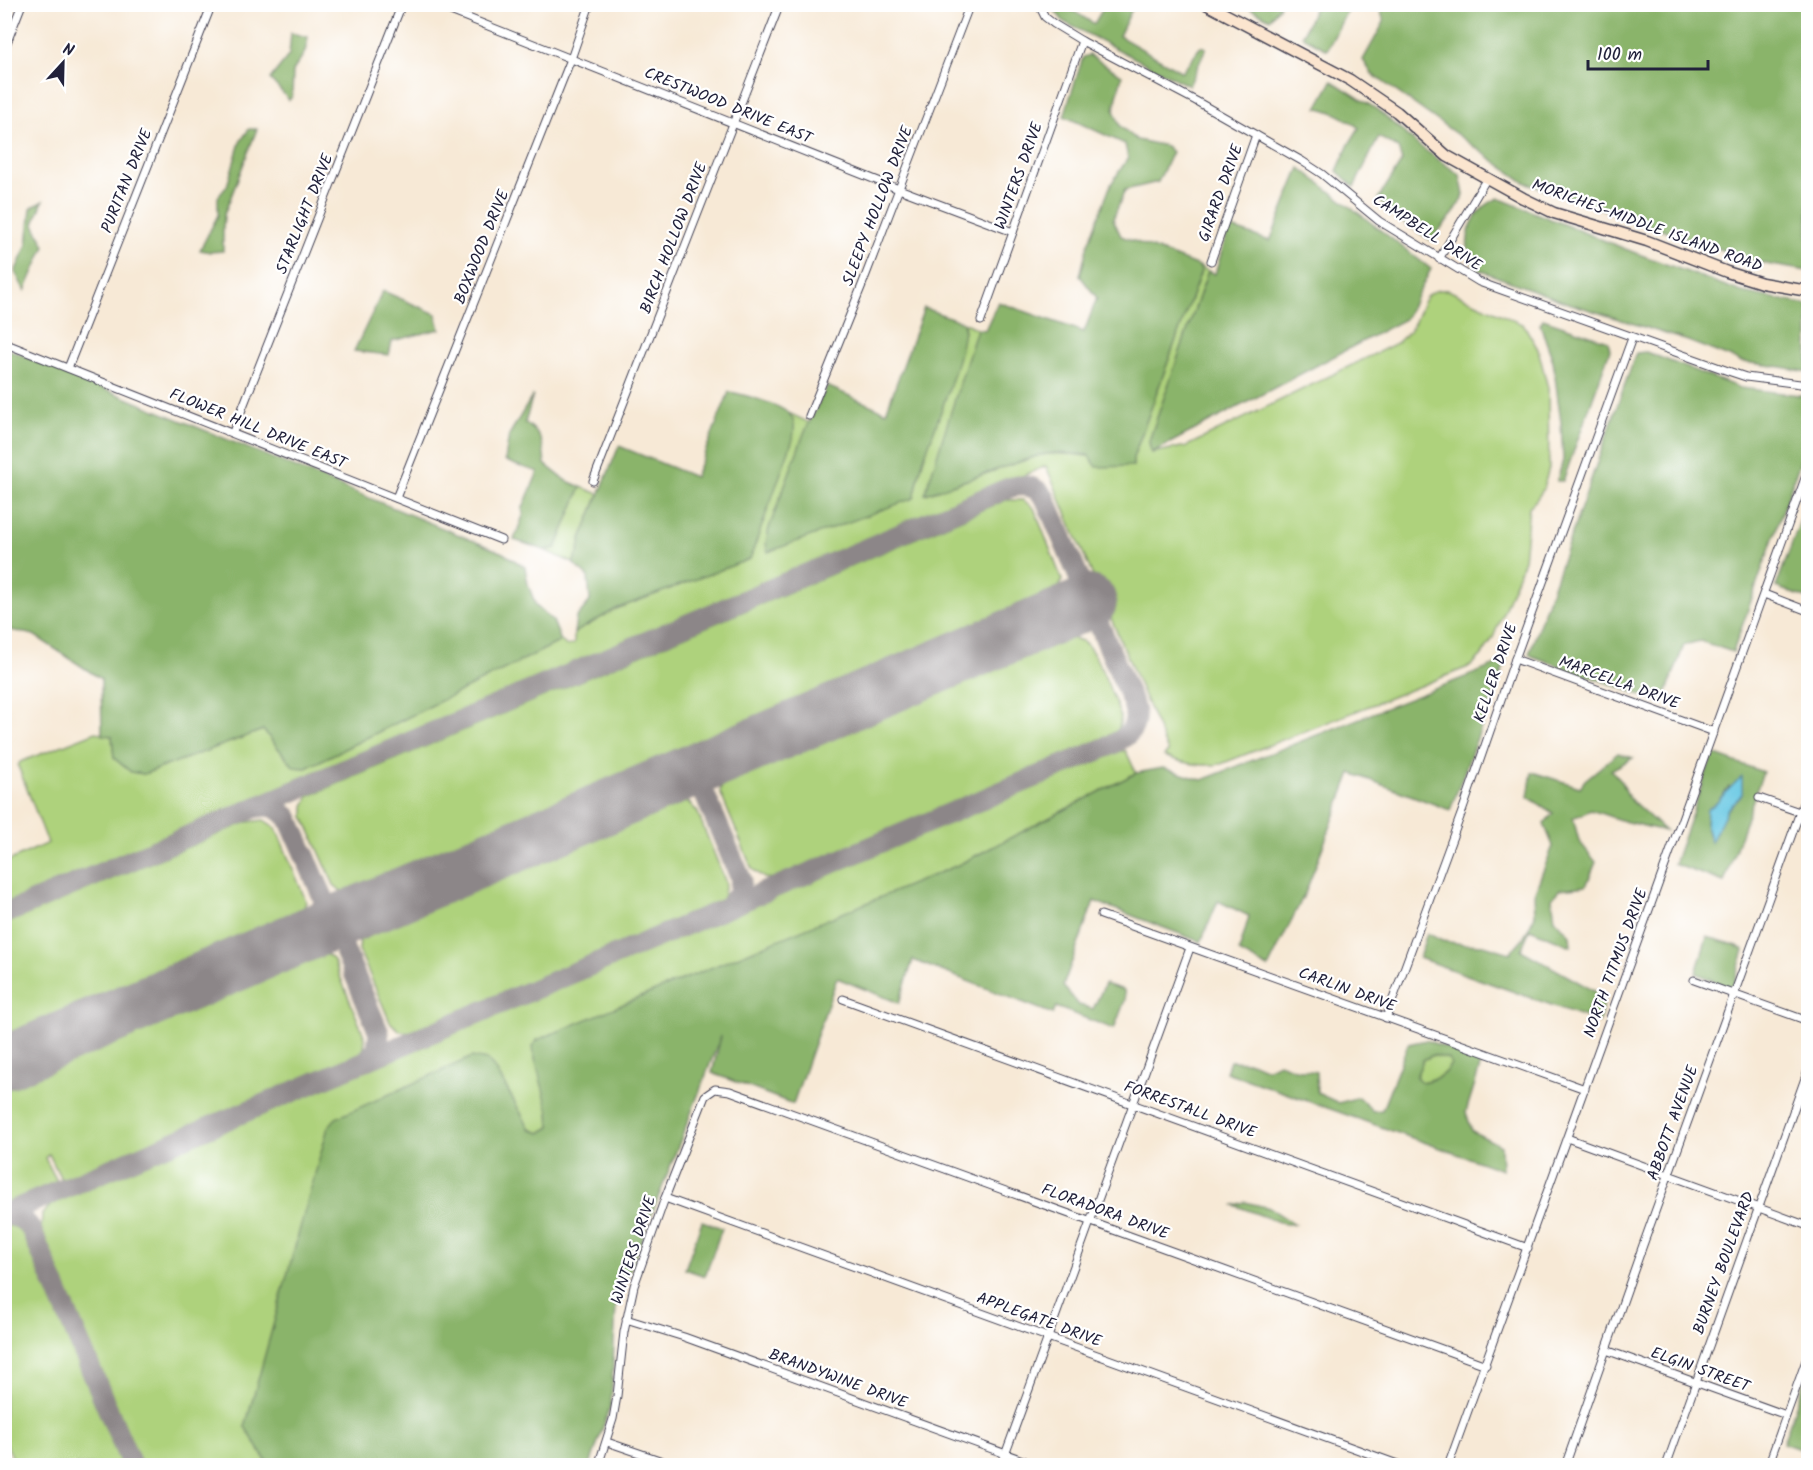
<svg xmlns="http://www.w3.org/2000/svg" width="1813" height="1470" viewBox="0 0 1813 1470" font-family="Kalam,sans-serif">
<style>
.green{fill:#aed27b;stroke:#687a5b;stroke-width:1.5}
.forest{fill:#8ab46b;stroke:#566b53;stroke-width:1.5;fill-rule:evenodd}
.water{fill:#65c7e3;stroke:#44748f;stroke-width:1.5}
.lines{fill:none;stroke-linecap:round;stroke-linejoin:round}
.taxiway{stroke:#8c8688;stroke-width:21}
.runway{stroke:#8c8688;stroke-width:54}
.street-casing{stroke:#424052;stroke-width:9}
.secondary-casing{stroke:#424052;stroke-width:13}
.street{stroke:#fff;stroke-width:7}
.secondary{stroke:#fbe5cf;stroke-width:10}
.labels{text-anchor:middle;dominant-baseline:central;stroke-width:4.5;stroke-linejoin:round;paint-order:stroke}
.street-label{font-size:16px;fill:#22223b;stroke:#fff}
</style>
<rect width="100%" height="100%" fill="#fff"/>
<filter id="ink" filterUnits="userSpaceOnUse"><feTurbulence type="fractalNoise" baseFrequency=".0167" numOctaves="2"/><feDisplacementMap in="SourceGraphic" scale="12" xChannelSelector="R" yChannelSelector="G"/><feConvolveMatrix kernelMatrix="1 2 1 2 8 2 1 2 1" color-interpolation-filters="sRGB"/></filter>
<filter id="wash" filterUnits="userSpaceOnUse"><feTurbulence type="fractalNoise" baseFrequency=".008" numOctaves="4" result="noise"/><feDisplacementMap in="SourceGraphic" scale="24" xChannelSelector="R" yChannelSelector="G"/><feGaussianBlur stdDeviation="1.35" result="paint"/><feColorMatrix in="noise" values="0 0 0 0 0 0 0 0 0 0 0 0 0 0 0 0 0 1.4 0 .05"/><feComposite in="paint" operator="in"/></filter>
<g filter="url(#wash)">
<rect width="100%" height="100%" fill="#f7e9d6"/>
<g class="green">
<path d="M1199,266L1208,271L1149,441L1151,453L1187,446L1397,343C1401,339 1407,334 1411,329C1423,310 1420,287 1448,290L1524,325L1538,349L1548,388L1549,468L1543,490L1536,500L1529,507L1524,560L1493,638L1482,655L1471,666L1221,764C1200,767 1183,763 1164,756L1168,752L1046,466L586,661L582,659L575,662L573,667L5,907L4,863L48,843L18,766L20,762L96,732L112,736L114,758L131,772L144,774L263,730L294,767L306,768L561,641L567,646L574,644V633L616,609L750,559L794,423L789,413L810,423L804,433L870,513L914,498L922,464L965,329L963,322L977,329L926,494L1040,455C1072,451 1102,458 1133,466V458L1201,271Z"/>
<path d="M581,487L599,494L581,539L579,551L573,563L544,550L556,548Z"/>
<path d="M1006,500H1023L1034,508L1062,580L1057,594L1045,604L360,893L345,894L334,885L304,817V806L309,796Z"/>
<path d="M1053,637C1063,637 1073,637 1082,641C1096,647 1114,701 1121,717L1119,728L1111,737L776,879L764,878L752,869L720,792L722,783L733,775Z"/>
<path d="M1118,751H1126L1136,773L958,865L549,1112L550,1127L540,1133L530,1129L496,1070L259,1450L269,1465H140L41,1230L42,1214L52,1204Z"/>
<path d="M671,800L687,801L697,811L726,883L723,898L715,906L414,1033L400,1031L390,1022L359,950L360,939L369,929Z"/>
<path d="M264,820L276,828L306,901L303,913L293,921L5,1045V924L247,822Z"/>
<path d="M310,953L326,954L333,959L365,1038L364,1049L357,1056L65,1181L61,1179L49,1154L45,1158L58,1183L5,1206V1084Z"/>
<path d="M1433,1055L1449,1059L1451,1064C1442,1078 1436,1079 1421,1082L1416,1077L1423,1060Z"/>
<path d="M5,1225L16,1227L25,1236L122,1465H16L4,1439Z"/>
</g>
<g class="forest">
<path d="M1050,5C1067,4 1081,16 1094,24L1105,5H1134L1119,36L1182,72L1201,46L1206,48L1189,86L1064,22Z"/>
<path d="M1243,5L1280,4V5L1270,19Z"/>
<path d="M1316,5H1350L1327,50L1302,36Z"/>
<path d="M1379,5H1808V271L1760,263L1524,182L1372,74L1363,60L1384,22Z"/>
<path d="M291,33L308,37L305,52L293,71L292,97L289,100L270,79L289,55Z"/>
<path d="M1089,55L1122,75L1114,110L1120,126L1137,140L1166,146L1172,152L1158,182L1125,190L1113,219L1121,236L1199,266L1201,271L1133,458V466L1097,467L1088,455L1055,453L1040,455L925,494L977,329L985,330L998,302L1084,332L1097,298L1080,276L1088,244L1111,184L1128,158L1125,144L1064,116L1083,57Z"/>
<path d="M1332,81L1378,110L1418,145L1460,175L1464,195L1454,213L1431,240L1397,218L1378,199L1402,161L1398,148L1379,137L1354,187L1337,171L1349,144L1359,128C1346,118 1333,110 1317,108Z"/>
<path d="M249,129H257L224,215L223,229V251L210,252L200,250L218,215V197L227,186L240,142Z"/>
<path d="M1300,168L1431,269L1405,319L1151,453L1149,441L1208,271L1215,274L1229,227L1270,241Z"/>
<path d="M1498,198L1633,252L1742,292L1808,305V372L1782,367L1742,362L1688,341L1565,302L1479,270C1461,254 1466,225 1482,209C1486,204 1493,201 1498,198Z"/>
<path d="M43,201L34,224L45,246L25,291L15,272L27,245L31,208Z"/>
<path d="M383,291L436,314L440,329L392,341L389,355L354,351Z"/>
<path d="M924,308L963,322C970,341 931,437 923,461C919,473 917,486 914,498L768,552L766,544L769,528L804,433L827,386L886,412Z"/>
<path d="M1543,319L1608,341L1610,350L1563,481H1557L1563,460L1561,423L1553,361L1540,324Z"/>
<path d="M5,348L503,553L525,567L528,584L536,606L553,621L561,641L306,768L294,767L263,730L144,774L131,772L114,758L112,736L102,735L101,679L34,635L5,629Z"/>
<path d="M1646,352L1740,388L1808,396V439L1733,652L1700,641L1684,645L1667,691L1658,701L1532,656L1529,654L1636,353Z"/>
<path d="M729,392C742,394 784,405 791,416C796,423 794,430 793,439L750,559L616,609L574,633L576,618L590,601L588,577L573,563L579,551L581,539L619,446L695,477Z"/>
<path d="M533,395L525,423C543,434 543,444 545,464L565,480L581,487L556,548L544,550L514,540L524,513L522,510L538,472C526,467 516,467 505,460L509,435Z"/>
<path d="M1808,499V599L1776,587Z"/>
<path d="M1506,661L1450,810L1351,773L1306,891L1268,968L1239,952L1249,916L1218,901L1201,942L1094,901L1063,986L1079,1005L1093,1009L1105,984L1124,990L1125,1000L1114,1029L1056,1007L1053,1014L913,960L899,1003L837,978L793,1104L712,1073L721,1036L616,1306L611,1404L590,1465H269L245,1427L328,1127L336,1118L472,1057L487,1060L496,1070L530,1129L540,1133L550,1127L549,1112L534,1055L533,1046L537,1040L958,865L1136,773L1163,768L1202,780Z"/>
<path d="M1618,753L1633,758L1611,770L1622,782L1629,798L1665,831L1623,821L1591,810L1573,818L1579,841L1596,862L1586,886L1560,889L1552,898L1555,919L1570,935L1571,946L1530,929L1521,950L1605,997L1599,1022L1419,958L1427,933L1442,941L1463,944L1484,945L1510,953L1524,937L1535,915L1534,894L1553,846L1544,824L1553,813L1528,797L1532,772L1580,787L1585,780Z"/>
<path d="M1713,754L1763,772L1724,882L1674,864ZM1729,787L1742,794L1727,810L1710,840L1706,826L1707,810L1717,802Z"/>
<path d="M1707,937L1735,945L1744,950L1733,986L1727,987L1696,973Z"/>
<path d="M1426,1040L1475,1059L1481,1064L1466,1112L1472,1131L1501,1146L1502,1170L1226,1072L1230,1061L1251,1062L1267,1069L1279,1063L1295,1069L1316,1072L1317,1093L1339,1103L1358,1097L1373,1111L1382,1110L1408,1044ZM1433,1055L1449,1059L1451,1064C1443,1078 1436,1079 1421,1082L1416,1077L1423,1060Z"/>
<path d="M1245,1202L1270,1208L1294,1224H1284L1234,1205Z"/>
<path d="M702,1221L722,1228L705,1276L685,1269Z"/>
<path d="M1808,1370V1452L1783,1443Z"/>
</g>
<path class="water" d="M1742,777V794L1727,810L1711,842L1706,826L1707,810C1720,801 1729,787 1742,777Z"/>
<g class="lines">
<g class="taxiway">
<path d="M671,780C686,779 697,782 705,795L741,879L739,893L728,907"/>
<path d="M705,795C701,779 708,769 720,759"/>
<path d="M258,807L266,806L274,807L288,817L323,897C326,914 320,922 309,933"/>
<path d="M357,913C346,925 340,933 344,949L379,1033L377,1048L366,1061"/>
<path d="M4,914L1011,487C1026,484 1036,486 1045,498L1133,704C1140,726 1130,736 1111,745L4,1214"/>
<path d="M4,1215C16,1215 25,1219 31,1229L132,1466"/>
</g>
<path class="runway" d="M4,1063L1090,602"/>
</g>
</g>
<g filter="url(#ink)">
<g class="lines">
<g class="street-casing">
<g id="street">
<path d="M433,4L891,186L1013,232"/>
<path d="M1042,4L1041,9L1045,17L1054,24L1082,41L1196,101L1302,161L1322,174L1379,221L1479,282L1731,372L1746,377L1808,385"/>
<path d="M4,50L22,4"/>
<path d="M1439,259L1487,178"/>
<path d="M1211,261L1256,135"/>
<path d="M981,321L1082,41"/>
<path d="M4,343L501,540"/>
<path d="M68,368L212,4"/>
<path d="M809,416L862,285L970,4"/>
<path d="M233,432L402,4"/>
<path d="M593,481L780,4"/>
<path d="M396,498L571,59L590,4"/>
<path d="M1764,594L1808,611"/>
<path d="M1515,659L1714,732"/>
<path d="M1759,798L1808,815"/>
<path d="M1101,915L1585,1089"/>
<path d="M1694,980L1808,1021"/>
<path d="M843,999L1528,1248"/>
<path d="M1386,1018L1463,809L1515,659L1632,338"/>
<path d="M1567,1138L1808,1226"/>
<path d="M665,1198L1403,1466"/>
<path d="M626,1319L684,1337L1039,1466"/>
<path d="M1606,1350L1786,1415"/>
<path d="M607,1442L677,1466"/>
<path d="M598,1466L613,1419L617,1396L624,1332L634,1286L665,1198L705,1096L715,1089L730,1091L1486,1365"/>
<path d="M1001,1466L1190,948"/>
<path d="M1448,1466L1808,470"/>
<path d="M1565,1466L1643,1245L1808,790"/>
<path d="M1666,1466L1808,1070"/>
<path d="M1768,1466L1808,1355"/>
</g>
</g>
<g class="secondary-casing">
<path id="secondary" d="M1206,4L1350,80L1397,112L1447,156L1523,198L1554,213L1647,241L1727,272L1762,283L1808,291"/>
</g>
<use href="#street" class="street"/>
<use href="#secondary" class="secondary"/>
</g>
</g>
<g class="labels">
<g class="street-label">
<text transform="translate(728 106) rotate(22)">CRESTWOOD DRIVE EAST</text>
<text transform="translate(1019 176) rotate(-70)">WINTERS DRIVE</text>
<text transform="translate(127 181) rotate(-68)">PURITAN DRIVE</text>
<text transform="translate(1221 193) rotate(-70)">GIRARD DRIVE</text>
<text transform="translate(878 206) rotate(-69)">SLEEPY HOLLOW DRIVE</text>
<text transform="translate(305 214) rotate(-68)">STARLIGHT DRIVE</text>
<text transform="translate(1647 226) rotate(20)">MORICHES-MIDDLE ISLAND ROAD</text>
<text transform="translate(1427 233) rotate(33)">CAMPBELL DRIVE</text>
<text transform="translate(674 238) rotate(-69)">BIRCH HOLLOW DRIVE</text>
<text transform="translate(482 247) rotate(-68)">BOXWOOD DRIVE</text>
<text transform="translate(258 429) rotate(22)">FLOWER HILL DRIVE EAST</text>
<text transform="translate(1496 673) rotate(-71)">KELLER DRIVE</text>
<text transform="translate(1619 683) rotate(20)">MARCELLA DRIVE</text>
<text transform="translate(1616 963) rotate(-70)">NORTH TITMUS DRIVE</text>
<text transform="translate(1347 990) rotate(20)">CARLIN DRIVE</text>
<text transform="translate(1190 1110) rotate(20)">FORRESTALL DRIVE</text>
<text transform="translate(1673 1123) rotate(-70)">ABBOTT AVENUE</text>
<text transform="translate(1105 1212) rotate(20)">FLORADORA DRIVE</text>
<text transform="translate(634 1250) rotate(-72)">WINTERS DRIVE</text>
<text transform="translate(1724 1263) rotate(-70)">BURNEY BOULEVARD</text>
<text transform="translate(1039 1320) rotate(20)">APPLEGATE DRIVE</text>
<text transform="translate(1700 1370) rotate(20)">ELGIN STREET</text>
<text transform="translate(838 1379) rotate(20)">BRANDYWINE DRIVE</text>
</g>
</g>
<rect width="1813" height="1470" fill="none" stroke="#fff" stroke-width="24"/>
<g transform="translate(63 63) rotate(22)" stroke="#ffffff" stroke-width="4.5" paint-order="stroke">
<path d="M0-4.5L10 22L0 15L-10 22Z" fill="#22223b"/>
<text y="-9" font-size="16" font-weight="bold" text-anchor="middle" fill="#22223b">N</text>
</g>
<path d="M1588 60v9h120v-9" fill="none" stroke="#22223b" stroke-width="3"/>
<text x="1597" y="60" font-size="18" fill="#22223b" stroke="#ffffff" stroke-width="4.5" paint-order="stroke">100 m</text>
</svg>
